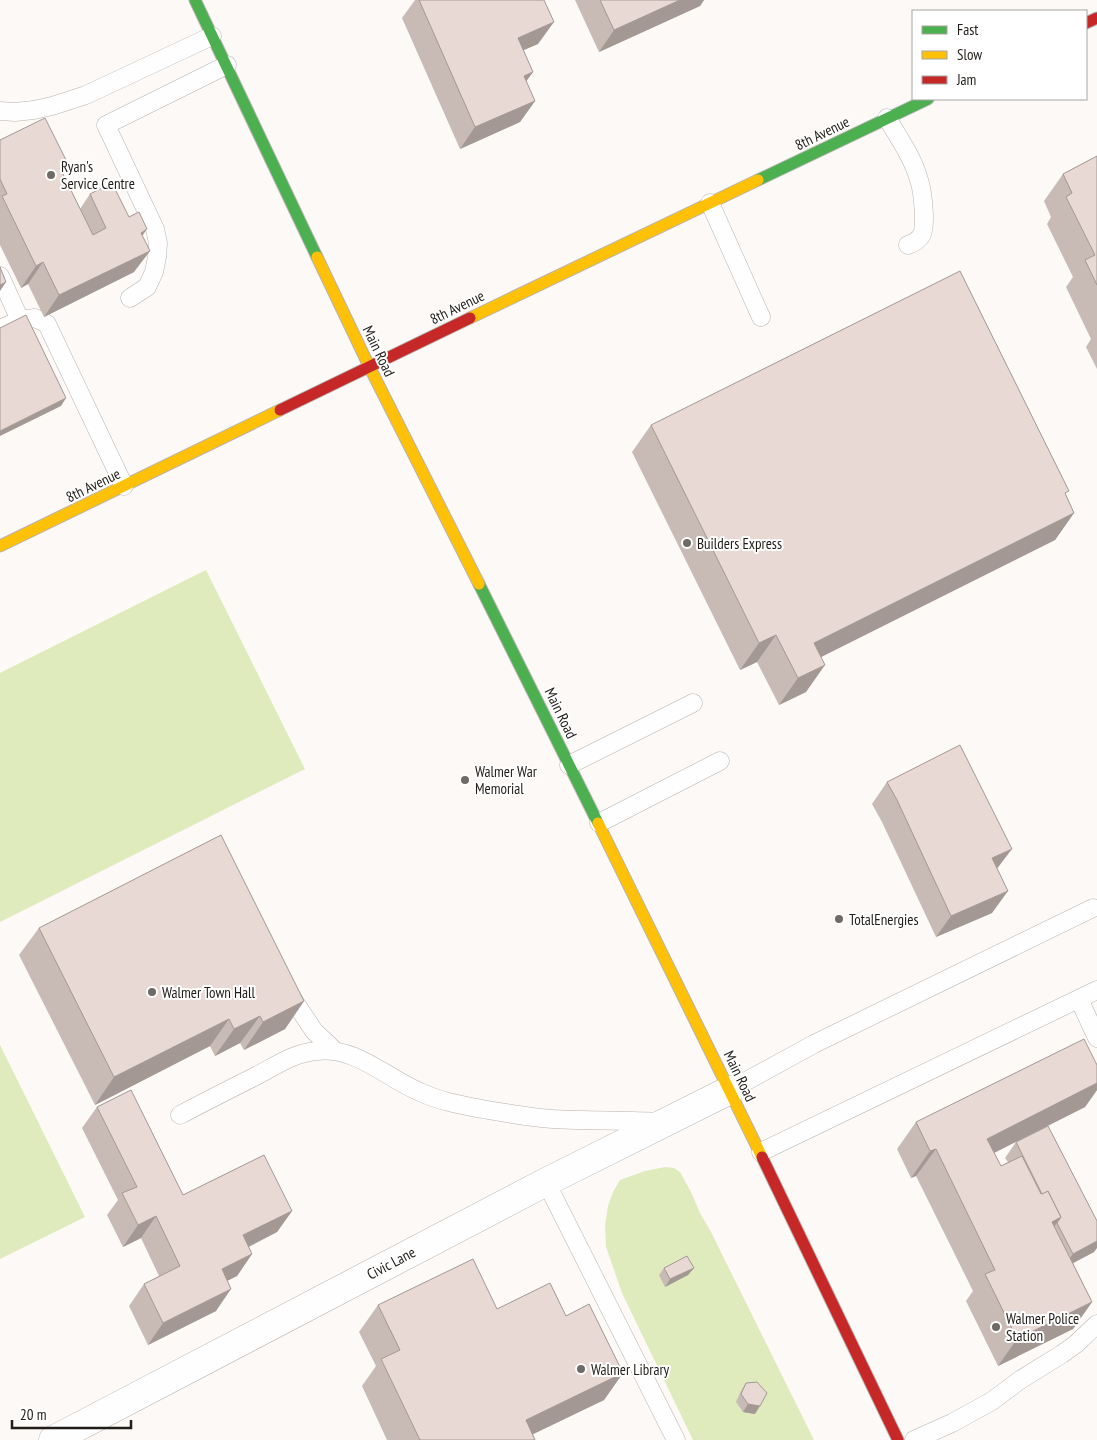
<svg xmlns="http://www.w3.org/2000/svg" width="1097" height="1440" viewBox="0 0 1097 1440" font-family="'PT Sans Narrow',sans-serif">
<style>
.green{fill:#dfebbd}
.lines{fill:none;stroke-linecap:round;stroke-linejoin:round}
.lane-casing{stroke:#b7b3b0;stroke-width:19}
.street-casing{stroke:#b7b3b0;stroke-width:29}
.fast-casing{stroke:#b7b3b0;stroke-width:13}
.slow-casing{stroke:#b7b3b0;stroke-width:13}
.jam-casing{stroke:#b7b3b0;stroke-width:13}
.lane{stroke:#fffefe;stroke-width:18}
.street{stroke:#fffefe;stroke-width:28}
.fast{stroke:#4caf50;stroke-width:11}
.slow{stroke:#ffc107;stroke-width:11}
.jam{stroke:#c62828;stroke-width:11}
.wall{fill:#c8bbb6}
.shaded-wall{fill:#a39894}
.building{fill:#e9d9d4;stroke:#a39894}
.poi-dot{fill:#6e6a66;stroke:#fff;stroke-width:2}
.labels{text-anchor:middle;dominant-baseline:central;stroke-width:4;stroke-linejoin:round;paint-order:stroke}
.street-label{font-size:15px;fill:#211d18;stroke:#fff}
.poi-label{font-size:15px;fill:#211d18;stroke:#fff;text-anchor:start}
</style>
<rect width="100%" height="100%" fill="#fcf9f6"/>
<g class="green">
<path d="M206,570L305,769L0,922V673Z"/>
<path d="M0,1045L85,1217L0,1259Z"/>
<path d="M665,1167L674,1168L680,1172L691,1192L700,1213L711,1232L814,1440H693L622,1293L606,1247L605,1226L608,1206L613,1192L620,1180L645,1171Z"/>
</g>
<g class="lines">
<g class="lane-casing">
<g id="lane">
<path d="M0,111L15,112L34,110L52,106L86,95L212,36"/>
<path d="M887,118C899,138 913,158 919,180C923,191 923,203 924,214C924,230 925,239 908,245"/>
<path d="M710,203L761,317"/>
<path d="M0,276L20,320"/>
<path d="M130,298L147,287L154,272L157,257L158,243L155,229L106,125L227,65"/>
<path d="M0,329L20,320L35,318L47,324L124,486"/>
<path d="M569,765L693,703"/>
<path d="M599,823L720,761"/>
<path d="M286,989L314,1031L335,1051"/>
<path d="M1079,999L1097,1038"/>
<path d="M730,1090L814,1044L1093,908"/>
<path d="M180,1115C206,1101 232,1088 258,1075C277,1065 294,1053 316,1051C356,1046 386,1078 420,1092C439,1101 461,1105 482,1109C505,1113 529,1117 553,1119C589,1121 626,1120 662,1122"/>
<path d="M761,1152L1097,990"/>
<path d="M546,1182L676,1440"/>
<path d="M914,1440L952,1423L992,1401L1020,1380L1062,1354L1076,1344L1097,1324"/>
</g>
</g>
<g class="street-casing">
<path id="street" d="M53,1440L546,1182L730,1090"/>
</g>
<g class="fast-casing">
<g id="fast">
<path d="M195,0L317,257"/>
<path d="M758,180L928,99"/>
<path d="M479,584L598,823"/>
</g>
</g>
<g class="slow-casing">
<g id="slow">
<path d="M317,257L369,366L479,584"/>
<path d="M470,318L758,180"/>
<path d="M0,546L280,410"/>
<path d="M598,823L762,1157"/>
</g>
</g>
<g class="jam-casing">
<g id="jam">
<path d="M1086,23L1097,18"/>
<path d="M280,410L470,318"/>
<path d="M762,1157L898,1440"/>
</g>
</g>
<use href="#lane" class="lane"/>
<use href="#street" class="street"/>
<use href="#fast" class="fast"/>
<use href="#slow" class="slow"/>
<use href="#jam" class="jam"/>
</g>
<g class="wall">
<path d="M415,0H544L538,44L523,50L533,72L526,81L535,101L520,122L460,149L402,18Z"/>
<path d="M575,0H704L700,6L599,52Z"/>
<path d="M0,140L68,164L62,172L80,209L90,194L129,217L142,236L134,272L44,317L28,284L21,288L0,245Z"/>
<path d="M1097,156V369L1086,347L1091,339L1066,287L1073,277L1047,224L1051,217L1044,201L1063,174Z"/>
<path d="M651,425L1066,495L1074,513L1055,540L821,657L806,692L779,705L757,662L740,670L632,452Z"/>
<path d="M887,782L997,869L992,913L936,937L882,822L872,804Z"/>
<path d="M39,928L304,1001L285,1029L244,1050L240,1043L215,1056L210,1046L95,1105L19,955Z"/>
<path d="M1097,1065V1090L1085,1107L994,1153L1001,1166L1008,1162L1005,1158L1016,1142L1094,1252L1073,1263L1092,1302L1073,1329L998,1366L966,1301L973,1291L916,1176L911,1178L897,1149L916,1122Z"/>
<path d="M97,1107L183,1195L292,1211L277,1232L249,1247L252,1254L237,1276L227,1281L216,1311L148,1345L129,1306L144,1284L159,1276L141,1238L123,1247L107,1215L118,1200L82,1128Z"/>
<path d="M664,1268H694L688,1275L665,1287L659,1275Z"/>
<path d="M378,1305L497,1309L566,1316L623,1373L604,1400L533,1434L535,1440H387L362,1386L376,1366L359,1332Z"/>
<path d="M746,1383L755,1414L743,1412L736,1402L741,1391Z"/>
</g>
<g class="shaded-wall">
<path d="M680,0H704L700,6L599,52L614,30Z"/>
<path d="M554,22L538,44L503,59L518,38Z"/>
<path d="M533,72L517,94L524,76Z"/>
<path d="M535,101L520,122L460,149L475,127Z"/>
<path d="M68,164L52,186L60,168Z"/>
<path d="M147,229L132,251L141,233Z"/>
<path d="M150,251L134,272L44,317L59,295Z"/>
<path d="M43,262L28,284L21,288L36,266Z"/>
<path d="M6,282L0,291V285Z"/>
<path d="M66,398L61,406L0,436V431Z"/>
<path d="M1074,513L1055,540L795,670L814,643Z"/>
<path d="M776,635L757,662L740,670L759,643Z"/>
<path d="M825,665L806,692L779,705L798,678Z"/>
<path d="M1012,849L996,870L992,858Z"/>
<path d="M1008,891L992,913L936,937L951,916Z"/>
<path d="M304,1001L285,1029L244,1050L263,1022Z"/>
<path d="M260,1016L240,1043L215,1056L234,1029Z"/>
<path d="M229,1019L210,1046L95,1105L114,1077Z"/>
<path d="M1097,1083V1090L1085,1107L968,1166L987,1139Z"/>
<path d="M936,1149L916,1176L911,1178L930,1151Z"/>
<path d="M292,1211L277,1232L228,1257L243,1235Z"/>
<path d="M156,1216L141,1238L123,1247L138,1225Z"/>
<path d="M1061,1217L1042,1244L1052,1222Z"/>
<path d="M1097,1241V1248L1094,1252L1062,1269L1073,1254Z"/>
<path d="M252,1254L237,1276L206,1291L222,1269Z"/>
<path d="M694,1268L688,1275L665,1287L670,1279Z"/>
<path d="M231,1289L216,1311L148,1345L163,1323Z"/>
<path d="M1092,1302L1073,1329L998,1366L1017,1339Z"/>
<path d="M623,1373L604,1400L521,1440L526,1420Z"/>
<path d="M748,1404L760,1406L755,1414L743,1412Z"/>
</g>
<g class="building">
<path d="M419,0H544L554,22L518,38L533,72L524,76L535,101L475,127Z"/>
<path d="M600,0H680L614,30Z"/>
<path d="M45,118L68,164L60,168L93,235L106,228L90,194L112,183L129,217L139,212L147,229L141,233L150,251L59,295L43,262L36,266L2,196L7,194L0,179V140Z"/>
<path d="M1097,156V285L1085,260L1095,255L1066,197L1072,193L1063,174Z"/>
<path d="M0,267L6,282L0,285Z"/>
<path d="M960,271L1069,491L1065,493L1074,513L814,643L825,665L798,678L776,635L759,643L651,425Z"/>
<path d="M26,315L66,398L0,431V328Z"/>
<path d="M960,745L1012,849L992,858L1008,891L951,916L897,800L887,782Z"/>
<path d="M221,835L304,1001L263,1022L260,1016L234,1029L229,1019L114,1077L39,928Z"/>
<path d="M1084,1039L1097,1065V1083L987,1139L1001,1166L1022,1156L1041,1194L1048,1191L1061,1217L1052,1222L1092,1302L1017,1339L985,1274L995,1270L936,1149L930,1151L916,1122Z"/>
<path d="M131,1090L183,1195L264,1155L292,1211L243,1235L252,1254L222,1269L231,1289L163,1323L144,1284L180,1266L156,1216L138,1225L122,1193L137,1187L97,1107Z"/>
<path d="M1048,1126L1097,1221V1241L1073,1254L1057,1223L1061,1217L1048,1191L1042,1194L1016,1142Z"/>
<path d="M687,1256L694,1268L670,1279L664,1268Z"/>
<path d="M473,1259L497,1309L550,1283L566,1316L589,1304L623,1373L526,1420L535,1440H420L381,1359L400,1350L378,1305Z"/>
<path d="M757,1382L767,1393L760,1406L748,1404L741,1394L746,1383Z"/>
</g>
<g class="poi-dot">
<circle cx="51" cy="175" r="5"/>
<circle cx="687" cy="543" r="5"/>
<circle cx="465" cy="780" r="5"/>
<circle cx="839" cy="919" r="5"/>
<circle cx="152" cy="992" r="5"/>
<circle cx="996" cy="1327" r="5"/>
<circle cx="581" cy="1369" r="5"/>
</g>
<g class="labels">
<g class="street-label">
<text transform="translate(822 133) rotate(-26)">8th Avenue</text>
<text transform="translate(457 307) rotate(-26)">8th Avenue</text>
<text transform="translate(379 351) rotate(64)">Main Road</text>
<text transform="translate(93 485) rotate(-26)">8th Avenue</text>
<text transform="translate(561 713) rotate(64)">Main Road</text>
<text transform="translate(740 1076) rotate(64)">Main Road</text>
<text transform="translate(391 1263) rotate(-28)">Civic Lane</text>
</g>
<g class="poi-label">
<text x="61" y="166">Ryan's<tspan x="61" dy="17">Service Centre</tspan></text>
<text x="697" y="543">Builders Express</text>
<text x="475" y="771">Walmer War<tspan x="475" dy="17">Memorial</tspan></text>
<text x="849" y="919">TotalEnergies</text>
<text x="162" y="992">Walmer Town Hall</text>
<text x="1006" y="1318">Walmer Police<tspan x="1006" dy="17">Station</tspan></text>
<text x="591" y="1369">Walmer Library</text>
</g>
</g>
<rect x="912" y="10" width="175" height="90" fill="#ffffff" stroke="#a6a5a3"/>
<rect x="922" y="26" width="25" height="8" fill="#4caf50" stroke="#a6a5a3"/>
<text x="957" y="35" font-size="15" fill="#211d18">Fast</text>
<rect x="922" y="51" width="25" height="8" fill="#ffc107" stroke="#a6a5a3"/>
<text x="957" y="60" font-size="15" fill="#211d18">Slow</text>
<rect x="922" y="76" width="25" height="8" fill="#c62828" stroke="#a6a5a3"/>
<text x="957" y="85" font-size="15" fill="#211d18">Jam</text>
<path d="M12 1420v8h119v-8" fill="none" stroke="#211d18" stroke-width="2.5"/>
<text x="20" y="1420" font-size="15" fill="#211d18" stroke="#ffffff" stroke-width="4" paint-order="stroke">20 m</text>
</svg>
